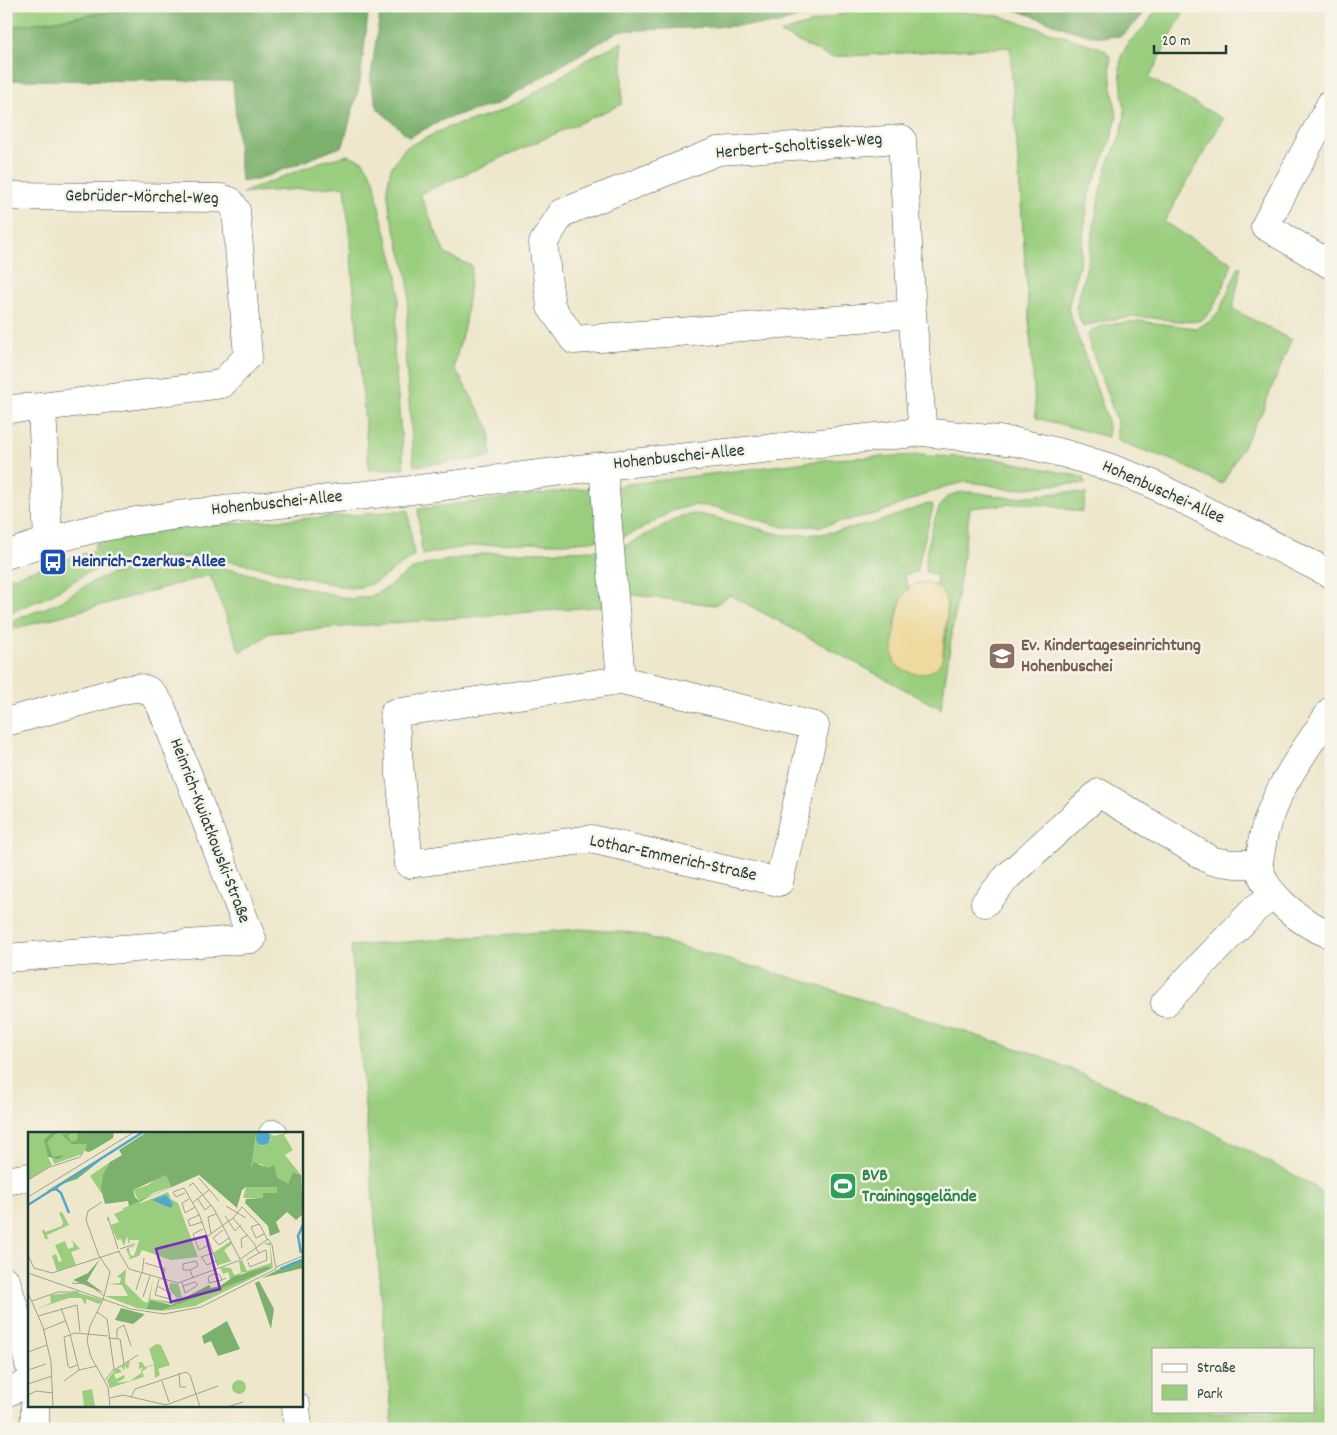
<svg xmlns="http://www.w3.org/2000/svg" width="1337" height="1435" viewBox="0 0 1337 1435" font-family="Dekko,sans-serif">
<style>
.green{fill:#9ace7e;stroke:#5c8659;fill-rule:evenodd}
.forest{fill:#7bb16d;stroke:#4d7750}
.sand{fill:#eeda9e;stroke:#868c69}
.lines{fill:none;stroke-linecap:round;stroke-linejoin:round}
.minor-casing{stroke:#3e564b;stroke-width:29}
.minor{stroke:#fff;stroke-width:28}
.labels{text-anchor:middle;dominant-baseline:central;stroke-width:5;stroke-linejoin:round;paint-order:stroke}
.street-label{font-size:18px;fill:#1f3d34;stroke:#f7f3e8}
.transit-label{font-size:18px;font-weight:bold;fill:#164399;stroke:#f7f3e8;text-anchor:start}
.education-label{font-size:18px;font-weight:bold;fill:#785e54;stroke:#f7f3e8;text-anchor:start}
.leisure-label{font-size:18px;font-weight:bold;fill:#27864d;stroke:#f7f3e8;text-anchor:start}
.inset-river{fill:none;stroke:#51a8ce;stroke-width:2.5}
.inset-road{fill:none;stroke:#9ba38f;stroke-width:1}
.view{fill:#7b2cbf;fill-opacity:0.15;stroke:#7b2cbf;stroke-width:2.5}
.inset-edge{fill:none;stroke:#1f3d34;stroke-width:2.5}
</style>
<rect width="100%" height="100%" fill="#f7f3e8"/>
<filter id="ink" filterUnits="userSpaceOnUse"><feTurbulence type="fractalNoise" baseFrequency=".02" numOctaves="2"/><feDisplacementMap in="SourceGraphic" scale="10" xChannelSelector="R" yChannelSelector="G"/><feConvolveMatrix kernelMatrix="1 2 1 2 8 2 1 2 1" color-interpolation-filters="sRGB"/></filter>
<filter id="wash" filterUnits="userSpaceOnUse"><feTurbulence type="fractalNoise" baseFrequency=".0096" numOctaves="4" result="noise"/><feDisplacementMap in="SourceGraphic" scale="20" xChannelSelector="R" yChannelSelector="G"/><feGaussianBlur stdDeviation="1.12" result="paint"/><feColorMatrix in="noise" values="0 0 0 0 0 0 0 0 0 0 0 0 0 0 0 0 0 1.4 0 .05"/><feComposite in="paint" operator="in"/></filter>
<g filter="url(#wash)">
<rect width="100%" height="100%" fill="#eee7cc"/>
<g class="green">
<path d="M6,6H155L6,27Z"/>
<path d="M875,6H916L999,16L1098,47L1106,51L1110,57L1111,82L1117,116L1111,140L1089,193L1080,260L1068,309L1106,415L1108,427V437L1036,418L1010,47L830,57L780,33L854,10Z"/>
<path d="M1159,6H1187L1149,78L1223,119L1164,222L1232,263C1227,277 1215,314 1201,320C1189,325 1154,317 1140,317C1120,317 1101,321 1083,327L1076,308L1088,261L1100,191L1108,164L1120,137L1125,115L1120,69L1122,54L1129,42L1147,24Z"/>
<path d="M622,42V104L420,194L445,254L472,266L465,322L454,367L490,429L491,457L414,466L405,351L409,289L406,270L390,213L387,188L391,168L405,148L446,128L491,115L522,101L589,58Z"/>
<path d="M348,155L363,161L374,179L380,212L396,270L399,292L394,351L404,468L369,470L345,186L242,193L320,162Z"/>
<path d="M1239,266L1241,267L1233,309L1291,340L1262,412L1222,484L1172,460L1117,441V421L1088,340V334L1092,330L1106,325L1139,321L1196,328L1209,322L1220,310Z"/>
<path d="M920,455L996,459L1083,477L1085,484H1059L1010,490L985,484L966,482L944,487L879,513L820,526L783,527L715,507L693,505L672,511L643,528L619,539L614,491L621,485L831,459Z"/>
<path d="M588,488L594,493L600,540L566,543H513L464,547L422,555L418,509Z"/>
<path d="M974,492L1010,498L1067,492L1086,494L1082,512L1045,505L1024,503L970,508L941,709L730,595L715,605L625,594L621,548L681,516L696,514L713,517L783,535L822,534L872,524L928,504H932L933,507L916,572L904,575L909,587C907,591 903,596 901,601C894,618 892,644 895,663L927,672C932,670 937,667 940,663C945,655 949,613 947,603C946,596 941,591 936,587L937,576L926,572C924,557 934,512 944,500C950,492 964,492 974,492Z"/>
<path d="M408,510L414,556L376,582L362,587L349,588L250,565L204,557L153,558L114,563L87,573L47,597L6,614V579L92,551L95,548V544L173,529L248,522L342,516Z"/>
<path d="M601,550L606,606L269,633L261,640L240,652L210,575L6,631V623L58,603L92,582L111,574L145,568L195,566L234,570L350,599L371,596L388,587L411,570L430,563L489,553Z"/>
<path d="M580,929L633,933L800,980L1038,1055L1200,1126L1296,1176L1331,1197V1429H393L351,946ZM1153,1349H1313V1411H1153Z"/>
</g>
<g class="forest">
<path d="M155,6H369L360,83L343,146L257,180L241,181L233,81L6,80V27Z"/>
<path d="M381,6H832L779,24L619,31L497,104L447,118L409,137L378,109L370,82Z"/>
<path d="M996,6H1149C1142,15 1130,32 1119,36C1116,37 1111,36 1108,37C1070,37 1032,10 996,6Z"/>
</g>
<path class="sand" d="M917,583C954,581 948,614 944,639C943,646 944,656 941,662C934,674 918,676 907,671C903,670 897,667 895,663C890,652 897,609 902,599C905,591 910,587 917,583Z"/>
</g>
<g filter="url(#ink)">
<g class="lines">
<g class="minor-casing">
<g id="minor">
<path d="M1331,103L1265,226L1331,265"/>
<path d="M6,196L221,198L230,201L236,210L248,356L222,384L42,407"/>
<path d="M912,314L574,340L551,307L543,243L562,213L718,151L902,139L912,314L923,432"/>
<path d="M6,409L42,407L48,541"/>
<path d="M603,466L621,680L394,713L409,864L591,839L779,882L815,726L621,680"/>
<path d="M6,555L48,541L93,529L136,521L178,515L412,490L603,466L923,432L1016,442L1066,454L1108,467L1150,483L1331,574"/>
<path d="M1331,711C1303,754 1267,798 1261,850C1260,855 1259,861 1259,865C1262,883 1273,895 1285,906C1298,918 1314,929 1331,934"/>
<path d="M6,722L123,690C145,686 149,687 161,706L252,939L6,958"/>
<path d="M985,903L1007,877L1099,793L1212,861L1234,864H1259"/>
<path d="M1165,1003L1256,908L1274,896"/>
<path d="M273,1134H274"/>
<path d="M6,1181L29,1177"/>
<path d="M6,1281L22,1335L29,1364"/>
<path d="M6,1393L29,1383"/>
<path d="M35,1406V1429"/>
<path d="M296,1406L298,1429"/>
</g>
</g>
<use href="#minor" class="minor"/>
</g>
</g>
<defs>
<g id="bus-square" transform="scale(1.4375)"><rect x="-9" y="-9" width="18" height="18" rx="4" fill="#1a4fb4" stroke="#f7f3e8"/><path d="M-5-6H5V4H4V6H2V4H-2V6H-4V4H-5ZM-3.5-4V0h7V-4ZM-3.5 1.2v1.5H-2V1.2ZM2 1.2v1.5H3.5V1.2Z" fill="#fff"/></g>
<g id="school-square" transform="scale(1.4375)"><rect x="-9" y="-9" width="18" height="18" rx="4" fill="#8d6e63" stroke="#f7f3e8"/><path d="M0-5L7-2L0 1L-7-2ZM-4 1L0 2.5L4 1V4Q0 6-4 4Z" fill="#fff"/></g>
<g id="stadium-square" transform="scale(1.4375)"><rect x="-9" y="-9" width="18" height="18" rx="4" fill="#2e9e5b" stroke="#f7f3e8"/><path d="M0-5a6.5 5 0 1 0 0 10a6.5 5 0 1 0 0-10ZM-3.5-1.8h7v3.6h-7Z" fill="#fff"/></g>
</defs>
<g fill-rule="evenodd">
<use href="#bus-square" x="53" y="562"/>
<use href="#school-square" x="1002" y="656"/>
<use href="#stadium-square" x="843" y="1186"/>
</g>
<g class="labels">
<g class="street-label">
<text transform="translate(799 147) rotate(-5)">Herbert-Scholtissek-Weg</text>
<text transform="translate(142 198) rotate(1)">Gebrüder-Mörchel-Weg</text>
<text transform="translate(679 458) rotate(-6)">Hohenbuschei-Allee</text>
<text transform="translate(1163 493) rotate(24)">Hohenbuschei-Allee</text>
<text transform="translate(277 504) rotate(-6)">Hohenbuschei-Allee</text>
<text transform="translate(209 831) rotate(69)">Heinrich-Kwiatkowski-Straße</text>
<text transform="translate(673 859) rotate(12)">Lothar-Emmerich-Straße</text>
</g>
<g class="transit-label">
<text x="72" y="562">Heinrich-Czerkus-Allee</text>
</g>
<g class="education-label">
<text x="1021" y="646">Ev. Kindertageseinrichtung<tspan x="1021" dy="21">Hohenbuschei</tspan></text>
</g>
<g class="leisure-label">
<text x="862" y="1176">BVB<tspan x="862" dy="21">Trainingsgelände</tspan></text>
</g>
</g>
<g transform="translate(28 1132)">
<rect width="275" height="275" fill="#eee7cc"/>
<path d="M1,0H86L85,6L64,19L56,18L54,22L26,32L23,24L20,25L24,33L0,48ZM225,0H232L229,3L234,14L243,8L239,0L246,4L261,0L256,3L265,18L257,23L273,43L265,40L260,53L233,32H223ZM82,30L75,42L74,62L62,44ZM133,43H138L143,55L125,61L109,73L95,78L94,77L111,69L105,58L120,53ZM218,55H249V61L236,66H215ZM140,60L143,67L150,71L170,125L143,128L114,118L111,124L99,128L102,126L98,117L104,114H107L101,116L102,123L106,124L111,108H102L101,113L99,104L96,114L93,107L89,108L83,93L91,90L86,82ZM34,80L41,93L19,103L20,107H17L14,99L16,97L17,100L34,94L35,90L31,81ZM44,108L52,117L43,120L48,133L29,139L24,124L28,122L31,130L34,129L27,113L37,109L40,117L46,115ZM203,109L204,112L196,118L203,129L211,127L190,133L185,121ZM236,111H242L245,136L167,174L134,179L109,176L77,164H100L94,153L80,152L92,151L93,146L89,145L98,137L97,151L116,170H120L125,147L122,167L146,170L149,166L141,157L142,151L150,152L154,165L163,163L150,166L149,170L143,172L124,168L118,177L144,174L242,135L240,134L219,141L215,140L203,149L200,140L195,142L192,135L203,136L206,143L213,141L211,129L214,128L219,139L243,131L242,114ZM48,160L75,168L71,172L58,167V173L53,166H41L8,177L23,171L22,163ZM128,212L133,213L142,233L130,237L132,243L127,246L126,233L119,235L118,237L114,239L116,244L115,245L113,239L115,235L111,237V231H106L114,230L117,235L126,232L121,217ZM102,229L100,237L97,234L96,239L94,235L90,236L94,240L86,242L88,247L96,243L97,246L88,251L102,249L113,241L115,245L82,256L79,248L87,238ZM204 255a7 7 0 1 1 14 0a7 7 0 1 1-14 0ZM64,257L67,274H56L54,259Z" fill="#9ace7e"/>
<path d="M24,0H30L19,10L25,25L36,23L31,27L20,25L16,8ZM44,0L39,4L44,10L49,8L50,0H86L85,6L61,20L57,19L59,12H44L34,3ZM119,0H231L227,6L223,36L225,30L240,36L246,33L249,45L260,52L265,40L273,43L275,82L268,88L259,80L248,90L252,100L242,104L240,94L217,71L218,67L235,66V61H249V55H218L214,58L209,76L171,43L101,74L100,69L77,72L73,57L75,42L82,30L94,23L91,18ZM138,43L143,55L111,69L107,65L105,58ZM88,16L49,47L34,52L27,59H19ZM72,127L59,149L76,161L45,148L60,141ZM275,127V136L234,146L263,131ZM240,134L243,136L216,148L134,178L118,177L123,168L143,173L181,153L183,156L192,154L205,145ZM231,149L246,177L243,197L227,151ZM93,176L116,182L115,184L105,192L87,188ZM199,189L212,217L190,224L183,209L176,212L174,204Z" fill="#7bb16d" fill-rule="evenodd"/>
<path d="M228 6a7 7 0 1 1 14 0a7 7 0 1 1-14 0ZM138,63L145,72L143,76L124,68Z" fill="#51a8ce"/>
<path class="inset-river" d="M27,56L33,61L41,81M0,73L115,0M273,121L270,104L275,93M252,137L274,128"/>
<path class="inset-road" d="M171,46L191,69M0,48L22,35L52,25L56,19M161,54L165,51L186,77L212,127M157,61L148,65L145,60L156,56L171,82L190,134M0,65L106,0M161,67L154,71L157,81L167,75M170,67L177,78L183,73M74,70L60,79L58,88L71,124L82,140L75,168L62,194L59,209L63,225L80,255L82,275M164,71L181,58M198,74L218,86M171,83L160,88L162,94L174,90M197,84L207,99L213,93M205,86L214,75L232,93L239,107M80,89V85L90,117M231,92L223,95L228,106L236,102M175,97L165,102L171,118L181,113M195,98L185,106L191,113L201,106M183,102L180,85L188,82M177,106L205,86L228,114M214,116L213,107L220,103M92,117L107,112M91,120L101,137L150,151L210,129L240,107L244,113L248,137M185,121L173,125L179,133L188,129M0,123L6,136L24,141L92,119M219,128L231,121L227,115M220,130L222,135L239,128L238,118L231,121M117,131L137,137L134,148M248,135L275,124M162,138H155V132L168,129L170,134L162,138L165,146M0,141L103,177L136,182L173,175L248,137M114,142L116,126M186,142L180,145L181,151L194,148M186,142H191L194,148L198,146M154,150L157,161L170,153L167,150L155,154M44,151L60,152L76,164M129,154L143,161L142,167L127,163L131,147M108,158L113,142M0,161L15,195L23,230L25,275M115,165L122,144M4,169L30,160H51M33,176L42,201M69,180L79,187L86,237L77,248M10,184L49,173L52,200M15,198L37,189M42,202L51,238M80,206L92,207L96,232M89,206V197L96,193L103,214M0,220L19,213M49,233L42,236L40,234L36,205L47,201L80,204M0,238L18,232M86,238L110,223M151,241L152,255H158M36,249L51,238L69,234M134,249L141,270M0,252L24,244M0,263L8,259L25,261M103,265L107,257L158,240L162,243L172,275M82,266L95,263L138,273L190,254M199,275L215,270"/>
<path class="view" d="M178,104L192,157L143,170L128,117Z"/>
<rect width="275" height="275" class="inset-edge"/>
</g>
<rect width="1337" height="1435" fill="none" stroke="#f7f3e8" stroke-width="25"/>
<rect x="1152" y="1348" width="162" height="65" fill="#f7f3e8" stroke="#a1aaa0"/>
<rect x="1162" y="1364" width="25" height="8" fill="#ffffff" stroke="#a1aaa0"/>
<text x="1197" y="1372" font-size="15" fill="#1f3d34">Straße</text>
<rect x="1162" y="1385" width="25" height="15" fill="#9ace7e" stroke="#a1aaa0"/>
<text x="1197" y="1398" font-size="15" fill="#1f3d34">Park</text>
<path d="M1154 45v8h72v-8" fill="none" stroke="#1f3d34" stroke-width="2.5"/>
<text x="1162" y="45" font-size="15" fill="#1f3d34" stroke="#f7f3e8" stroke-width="4" paint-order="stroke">20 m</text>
</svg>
